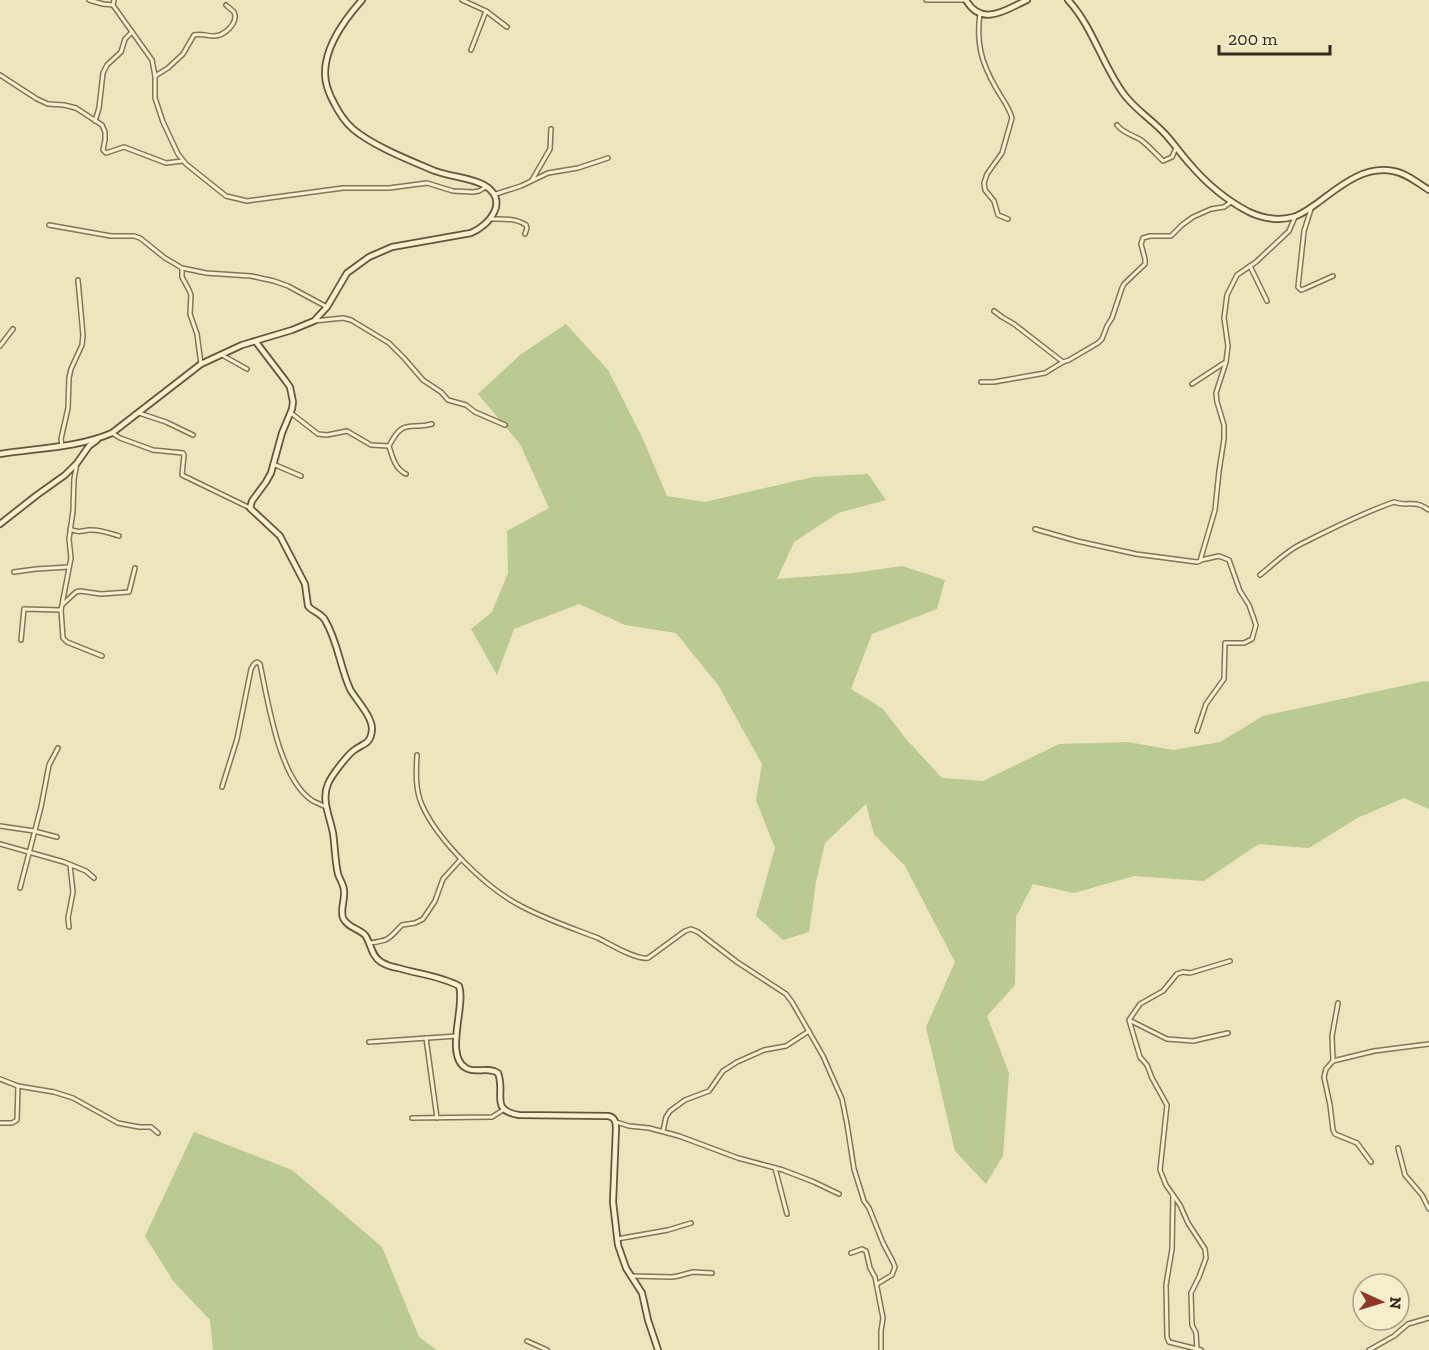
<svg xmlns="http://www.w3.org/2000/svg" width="1429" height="1350" viewBox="0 0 1429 1350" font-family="'Zilla Slab',serif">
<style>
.green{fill:#bbc992}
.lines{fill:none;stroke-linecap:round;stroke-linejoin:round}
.street-casing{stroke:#837557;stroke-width:6}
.secondary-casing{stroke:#65563b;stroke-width:8}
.street{stroke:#f7f1d0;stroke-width:3}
.secondary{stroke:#f7f1d0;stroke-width:4.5}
</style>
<rect width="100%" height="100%" fill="#ece5be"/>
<g class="green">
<path d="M566,324L608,370L642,437L667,496L705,502L813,477L868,474L886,500L838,513L794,542L777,579L854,573L902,566L945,580L937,609L872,634L851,689L883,709L906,739L942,778L983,781L1059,744L1128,742L1173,750L1220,742L1263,716L1425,681L1429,682V809L1404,798L1357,818L1309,848L1259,844L1204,881L1134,876L1074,893L1033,884L1016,917L1015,985L987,1016L1009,1073L1003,1156L986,1184L955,1151L926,1027L955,962L905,866L874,834L866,804L825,843L816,882L809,932L783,940L756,916L775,848L756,800L762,764L718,685L676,633L625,625L579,604L514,629L497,675L471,629L492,612L508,573L507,531L549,508L520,444L478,394L520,355Z"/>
<path d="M194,1132L292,1170L382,1247L419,1337L437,1350H213L210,1320L173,1281L145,1236Z"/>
</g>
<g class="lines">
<g class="street-casing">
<g id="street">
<path d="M89,0L103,4L113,5"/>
<path d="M114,0L113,5L115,8L152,60L155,76V98L163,122L178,154L186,164L226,196L247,201L343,188H389L427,183L453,191L473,192L479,191L486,187"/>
<path d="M462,0L486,11L507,27"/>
<path d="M926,0H966"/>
<path d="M980,13C976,43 981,62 996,88C1001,97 1009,107 1012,118L1002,153L987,174L984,183L985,190L994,201L998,215L1008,219"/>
<path d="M471,50L486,11"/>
<path d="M0,75L37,99L48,104L64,105L76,108L102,125L105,132V140L103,150L106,153L124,147L166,163L183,161"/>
<path d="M155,76L168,68L183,54L194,35C202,33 206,36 214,36C224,36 239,23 234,12C232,10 228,7 226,5"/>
<path d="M95,121L99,108L103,73L107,65L121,52L125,39L132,32"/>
<path d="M1117,125C1123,133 1133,135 1141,140C1149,146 1156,154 1163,161L1172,157L1176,148"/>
<path d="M532,180L550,149L551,129"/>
<path d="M493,193L496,194L521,186L548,173L578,168L608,158"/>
<path d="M1311,209L1304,231L1298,287L1301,290L1304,289L1333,276"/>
<path d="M491,219C503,219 516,218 526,225L527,228L525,234"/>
<path d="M49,225L111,236H134L140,238L165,258L182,268V277L189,290L191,295L190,314L197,334L201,364"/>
<path d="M1250,266L1267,301"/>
<path d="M182,268L206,273L251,276L274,281L288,286L327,307"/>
<path d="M994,311L1002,317L1014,324L1063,362"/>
<path d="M314,321L343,318L351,320L389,343L404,358L423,380L441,392L448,400L466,405L475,412L505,425"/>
<path d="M0,346L13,329"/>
<path d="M222,355L247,369"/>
<path d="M981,382H994L1045,373L1063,362L1069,360L1098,343L1102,339L1107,326L1112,318L1122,288L1124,284L1145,264V259L1141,244L1143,238L1150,236H1171L1182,225L1193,217L1211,209L1224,207L1231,202"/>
<path d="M1192,384L1224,363"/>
<path d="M139,413L166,422L193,435"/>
<path d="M291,413L318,434L327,435L347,431L371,445L389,446"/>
<path d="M112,433L120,438L153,450L183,453L184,455L182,475L250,508"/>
<path d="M62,446L61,439L68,408L69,378L71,369L82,345L83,335L78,280"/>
<path d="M77,463L74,479L73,511L69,539L71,558L61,610L63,638L67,642L102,656"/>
<path d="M273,464L301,476"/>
<path d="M406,474C395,469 392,456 389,446C403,418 409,430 432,424"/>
<path d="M70,529C78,533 81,531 89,530C99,529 110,533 119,536"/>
<path d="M1035,529L1077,541L1136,554L1197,562L1200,561L1215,510L1219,471L1224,439V425L1217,402L1216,393L1226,362L1228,346L1224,318L1227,295L1237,275L1256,262L1289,231L1295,217"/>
<path d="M14,572L36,569L69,567"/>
<path d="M1260,575C1273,565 1286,551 1301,544C1331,529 1362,513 1394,502C1404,506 1411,502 1420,505C1423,506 1426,508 1429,510"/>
<path d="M63,604L76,592L80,591L101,594L129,592L135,568"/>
<path d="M21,640L24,609L61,610"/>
<path d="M1197,731L1206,704L1224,679L1225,643H1244L1252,639L1256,625L1249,605L1240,591L1229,560L1219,556L1201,560"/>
<path d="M417,755C416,772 415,789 422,805C438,841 486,888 521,906C545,919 572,928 598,938C610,944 636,960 648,958L685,931L691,929L698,932L737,962L786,994L792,1002L823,1056L842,1099L847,1124L854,1169L864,1201L869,1208L883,1243L893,1262L895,1267L892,1275L877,1284"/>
<path d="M222,787L237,739L251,669L254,664L257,662L260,664C268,701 279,780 313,801C317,803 322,805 326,807"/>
<path d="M0,826L34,831L57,837"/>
<path d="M0,844L64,862L86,871L94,878"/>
<path d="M20,888L41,807L49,765L58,748"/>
<path d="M69,927L68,918L73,892L70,865"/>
<path d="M370,943C391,940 388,939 402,925L415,923L423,919L435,901L443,879L461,859"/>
<path d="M1338,1003L1332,1036L1333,1061L1326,1069L1324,1077L1330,1105L1333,1130L1335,1134L1357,1143L1371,1162"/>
<path d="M1131,1021L1167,1039L1193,1041L1228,1033"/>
<path d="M426,1038L437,1118"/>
<path d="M369,1042L457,1036"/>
<path d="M1333,1061L1374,1051L1429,1044"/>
<path d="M0,1079L18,1086L54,1092L73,1098L118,1123L139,1127H151L158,1133"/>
<path d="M412,1118L492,1117L503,1110"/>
<path d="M616,1122L629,1126L649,1128L679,1136L738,1158L783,1170L814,1182L839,1194"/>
<path d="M0,1123H12L17,1120L18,1086"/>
<path d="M663,1131L666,1117L670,1111L685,1100L709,1091L723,1071L737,1062L764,1050L786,1046L809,1031"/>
<path d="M1398,1148L1405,1175L1422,1195L1429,1209"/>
<path d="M775,1168L787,1214"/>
<path d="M1173,1195L1172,1249L1166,1285L1167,1337L1169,1342L1201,1350"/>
<path d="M617,1239L668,1230L691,1223"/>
<path d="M851,1253L862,1249L866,1251L870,1268L875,1277L883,1318L881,1331V1350"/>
<path d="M631,1276L672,1277L678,1276L693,1272L712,1273"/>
<path d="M527,1341L547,1350"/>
<path d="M1197,1350L1196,1333L1192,1325L1191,1293L1199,1277L1206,1258L1205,1249L1188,1223L1180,1205L1166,1185L1160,1170L1167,1105L1152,1078L1147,1065L1140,1057L1129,1020L1140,1004L1163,991L1177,974L1183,972L1190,973L1230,961"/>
<path d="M1369,1350L1394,1336L1408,1324L1429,1318"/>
</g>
</g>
<g class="secondary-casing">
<g id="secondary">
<path d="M966,0C982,28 1007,9 1027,0"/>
<path d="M1068,0C1092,26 1101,61 1121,90C1132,108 1152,119 1166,135C1174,144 1181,154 1189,163C1205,182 1226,200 1249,212C1262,218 1278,221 1293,217C1301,215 1309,209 1316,204C1338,188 1363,165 1393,171C1406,173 1418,183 1429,190"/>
<path d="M256,342L285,380L290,387L293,402L292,409L282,433L271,473L266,482L252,501L250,508L280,536L305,584L308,606C313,612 321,613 325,620C338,642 340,667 350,689C356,700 372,716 372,729C371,745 363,743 353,751C346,757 331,776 328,784C321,800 330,817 333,833C335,847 335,861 338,874C340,880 344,885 344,891C345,901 340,909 343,918C348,928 358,928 365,935C371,943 371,956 381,962C386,965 392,967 398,968C418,974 441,976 459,986C466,1005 444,1056 466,1068C475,1074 487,1066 498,1073C506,1094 489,1110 519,1115L608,1116C615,1117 616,1122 616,1128L613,1202L618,1245L626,1268L642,1293L648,1320L658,1350"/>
<path d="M0,454C37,448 77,448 112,433L201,364L242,345L292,330L314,321L327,307L347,273L369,257L392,247L471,233C490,225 510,200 484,185C469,177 451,177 435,171C411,161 373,146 353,129C345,122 339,113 334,103C329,94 325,84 325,73C325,46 345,19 362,0"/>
<path d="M0,524L37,495L65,475L77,463L89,446L97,440"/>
</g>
</g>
<use href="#street" class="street"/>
<use href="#secondary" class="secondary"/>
</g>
<g transform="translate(1381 1302) rotate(94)"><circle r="28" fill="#f4eecd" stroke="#a7a086" stroke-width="1.5"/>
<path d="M0-4.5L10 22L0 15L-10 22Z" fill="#903729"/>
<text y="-9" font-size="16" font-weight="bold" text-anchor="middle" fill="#332a1c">N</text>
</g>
<path d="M1219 45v9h111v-9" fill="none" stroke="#332a1c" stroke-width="3"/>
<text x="1228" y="45" font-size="18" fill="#332a1c" stroke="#f4eecd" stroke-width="4.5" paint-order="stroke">200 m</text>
</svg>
